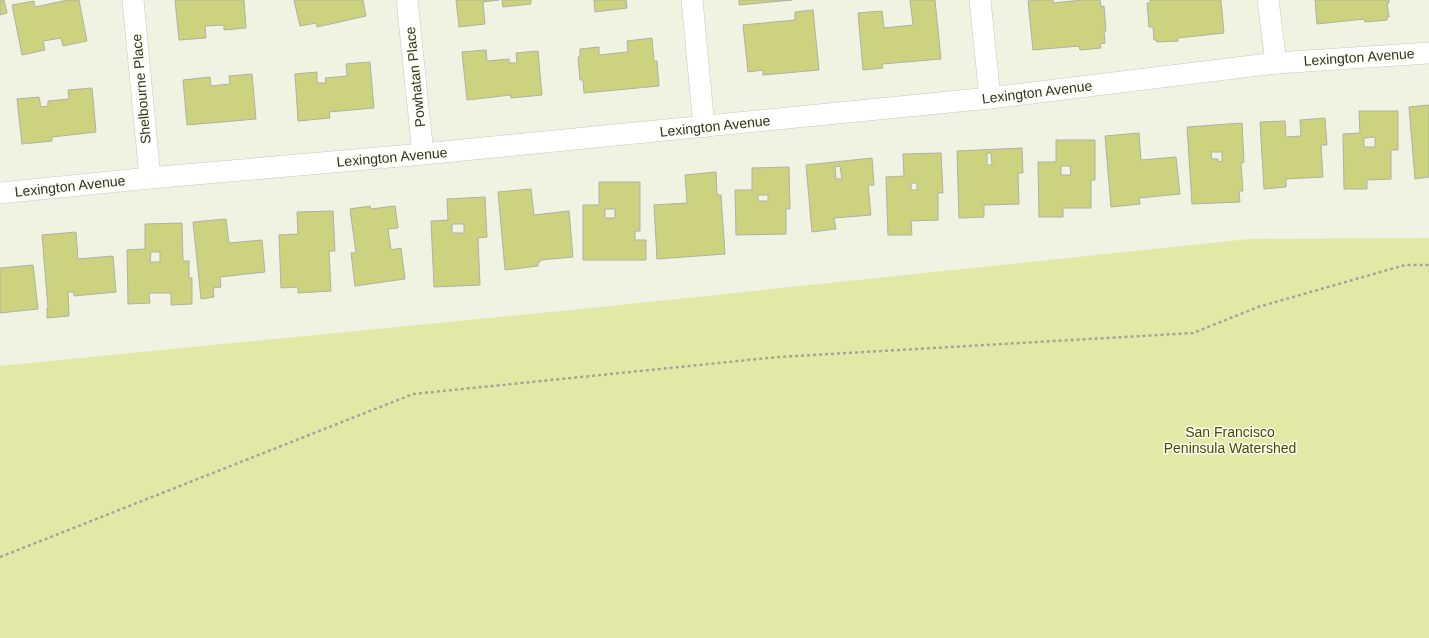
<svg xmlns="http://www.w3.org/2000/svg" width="1429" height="638" viewBox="0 0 1429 638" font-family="Arial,sans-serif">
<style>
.green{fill:#e2e8a5}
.building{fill:#ccd27e;stroke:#b0b2a3;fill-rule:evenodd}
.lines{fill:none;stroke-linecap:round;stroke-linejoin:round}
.street-casing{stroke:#c7c9ba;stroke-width:22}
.path{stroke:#a4a69a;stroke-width:2.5;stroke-dasharray:3 3;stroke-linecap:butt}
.street{stroke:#fff;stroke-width:21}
.labels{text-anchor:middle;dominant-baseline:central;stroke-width:3;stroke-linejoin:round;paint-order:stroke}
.street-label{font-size:14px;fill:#31322c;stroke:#fdffef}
.park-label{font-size:14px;fill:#464906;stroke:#fdffef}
</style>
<rect width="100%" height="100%" fill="#f0f2e2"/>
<path class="green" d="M1429,238V638H0V366L601,307L1249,239Z"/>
<g class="building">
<path d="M0,0H4L7,13L0,15Z"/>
<path d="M68,0H79L87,41L63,46L61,38L43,41L45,50L22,55L12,5L34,1L35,7Z"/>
<path d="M175,0H244L246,28L224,30V25L205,26L206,38L179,40Z"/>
<path d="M294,0H363L366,16L317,27L316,23L300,26Z"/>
<path d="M456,0H499L483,2L485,24L459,27Z"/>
<path d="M502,0H531V4L503,7Z"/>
<path d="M594,0H626L627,8L595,12Z"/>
<path d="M739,0H792L739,5Z"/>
<path d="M910,0H935L941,59L882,64L883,68L863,70L858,13L882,11L884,28L913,25Z"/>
<path d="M1039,0H1053V3L1082,0H1100L1101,7L1104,6L1106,31H1104L1105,43L1100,44L1101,48L1080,50L1079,46L1033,50L1028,1Z"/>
<path d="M1150,0H1221L1224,33L1178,38V41L1157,42L1156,40H1154L1153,27H1149L1147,3H1150Z"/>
<path d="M1315,0H1389V3H1387L1389,17H1387V20L1365,22L1364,19L1317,24Z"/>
<path d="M813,10L819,70L763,75V70L748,72L743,25L795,20V12Z"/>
<path d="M652,38L654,61H657L659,86L584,93L583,80H580L578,57H580V49L599,47V55L628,52L627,41Z"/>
<path d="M486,50L487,61L509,59V63H517L516,53L538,51L542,95L511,98V95L467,100L462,52Z"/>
<path d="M370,62L374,108L329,112L330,118L298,121L295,74L317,72V83H326L325,78L347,76L346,64Z"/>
<path d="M252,74L256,119L187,125L183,80L210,77L211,86L230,84L229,76Z"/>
<path d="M92,88L96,132L52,137V141L22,144L17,99L39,97L41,107L48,106V101L69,99L68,90Z"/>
<path d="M1429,105V177L1415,179L1409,107Z"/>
<path d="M1359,111H1398V150H1391V179L1367,180V189H1344L1343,134L1360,133ZM1375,137V147H1364V138Z"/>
<path d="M1325,118L1327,145H1321L1323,177L1286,179V187L1264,189L1260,122L1285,121L1286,137L1301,136L1300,120Z"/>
<path d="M1242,123L1244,162L1241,163L1243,191H1239L1240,202L1192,204L1187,127ZM1211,152H1222V161L1218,162V159H1212Z"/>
<path d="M1139,133L1141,160L1176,157L1180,194L1139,198L1140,204L1111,207L1105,136Z"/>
<path d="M1056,140H1095V180H1091V208H1063V217H1039L1038,162H1056ZM1061,166H1070L1071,175H1061Z"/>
<path d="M1022,148L1023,173H1018L1019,204L984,205V217L959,218L957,151ZM987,153H991L992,165H987Z"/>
<path d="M941,153L943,193H938V220L911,221L912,235H888L886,177L904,176L903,154ZM911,183H917V190H911Z"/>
<path d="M872,158L874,185H868L871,215L834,218L836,229L812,232L806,165ZM840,166L842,179H836L835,167Z"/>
<path d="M789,167L790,209H786V234L736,235L735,190H752V168ZM758,195H768V201H758Z"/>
<path d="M716,172L717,195H721L725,254L657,259L654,205L687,203L685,175Z"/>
<path d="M599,182H640V231H635V240H646V260H583V205H599ZM605,209H615V218H605Z"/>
<path d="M531,189L534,215L569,211L573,257L540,260V262H538V266L505,270L498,192Z"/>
<path d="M485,197L487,237L478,238L480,285L434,287L431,221L448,220L447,199ZM452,224H464V233H452Z"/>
<path d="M370,206L371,209L395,206L398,228L388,229L391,250L401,248L405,279L355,286L351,253H356L350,209Z"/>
<path d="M333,211L335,251H329L331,291L298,293V287L281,288L279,235L298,234L297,212Z"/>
<path d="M226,219L229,243L262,240L265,272L220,277L221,287L213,288L214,297L201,299L193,222Z"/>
<path d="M182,223L183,261H189V278H192V304L171,305V293H149L150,303L128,304L127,250L145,249V224ZM151,252H160V262H150Z"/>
<path d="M76,232L78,259L113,256L116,292L74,296V292H68L69,316L47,318V308H48L42,235Z"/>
<path d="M33,265L38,309L0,313V268Z"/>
</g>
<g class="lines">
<g class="street-casing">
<g id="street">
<path d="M133,0L150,178"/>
<path d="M407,0L423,154"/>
<path d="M692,0L704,127"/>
<path d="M980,0L990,98"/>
<path d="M1268,0L1276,63"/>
<path d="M0,193L150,178L423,154L990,98L1276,63L1429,53"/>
</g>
</g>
<path class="path" d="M0,557L413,394L778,357L1193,333L1258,307L1405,265H1429"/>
<use href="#street" class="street"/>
</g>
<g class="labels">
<g class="street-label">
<text transform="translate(1359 57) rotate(-4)">Lexington Avenue</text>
<text transform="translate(415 77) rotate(-96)">Powhatan Place</text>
<text transform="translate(141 89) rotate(-95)">Shelbourne Place</text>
<text transform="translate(1037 92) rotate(-7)">Lexington Avenue</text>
<text transform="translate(715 126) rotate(-6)">Lexington Avenue</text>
<text transform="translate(392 157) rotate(-5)">Lexington Avenue</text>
<text transform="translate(70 186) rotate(-6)">Lexington Avenue</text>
</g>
<g class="park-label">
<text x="1230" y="432">San Francisco<tspan x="1230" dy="16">Peninsula Watershed</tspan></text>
</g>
</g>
</svg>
